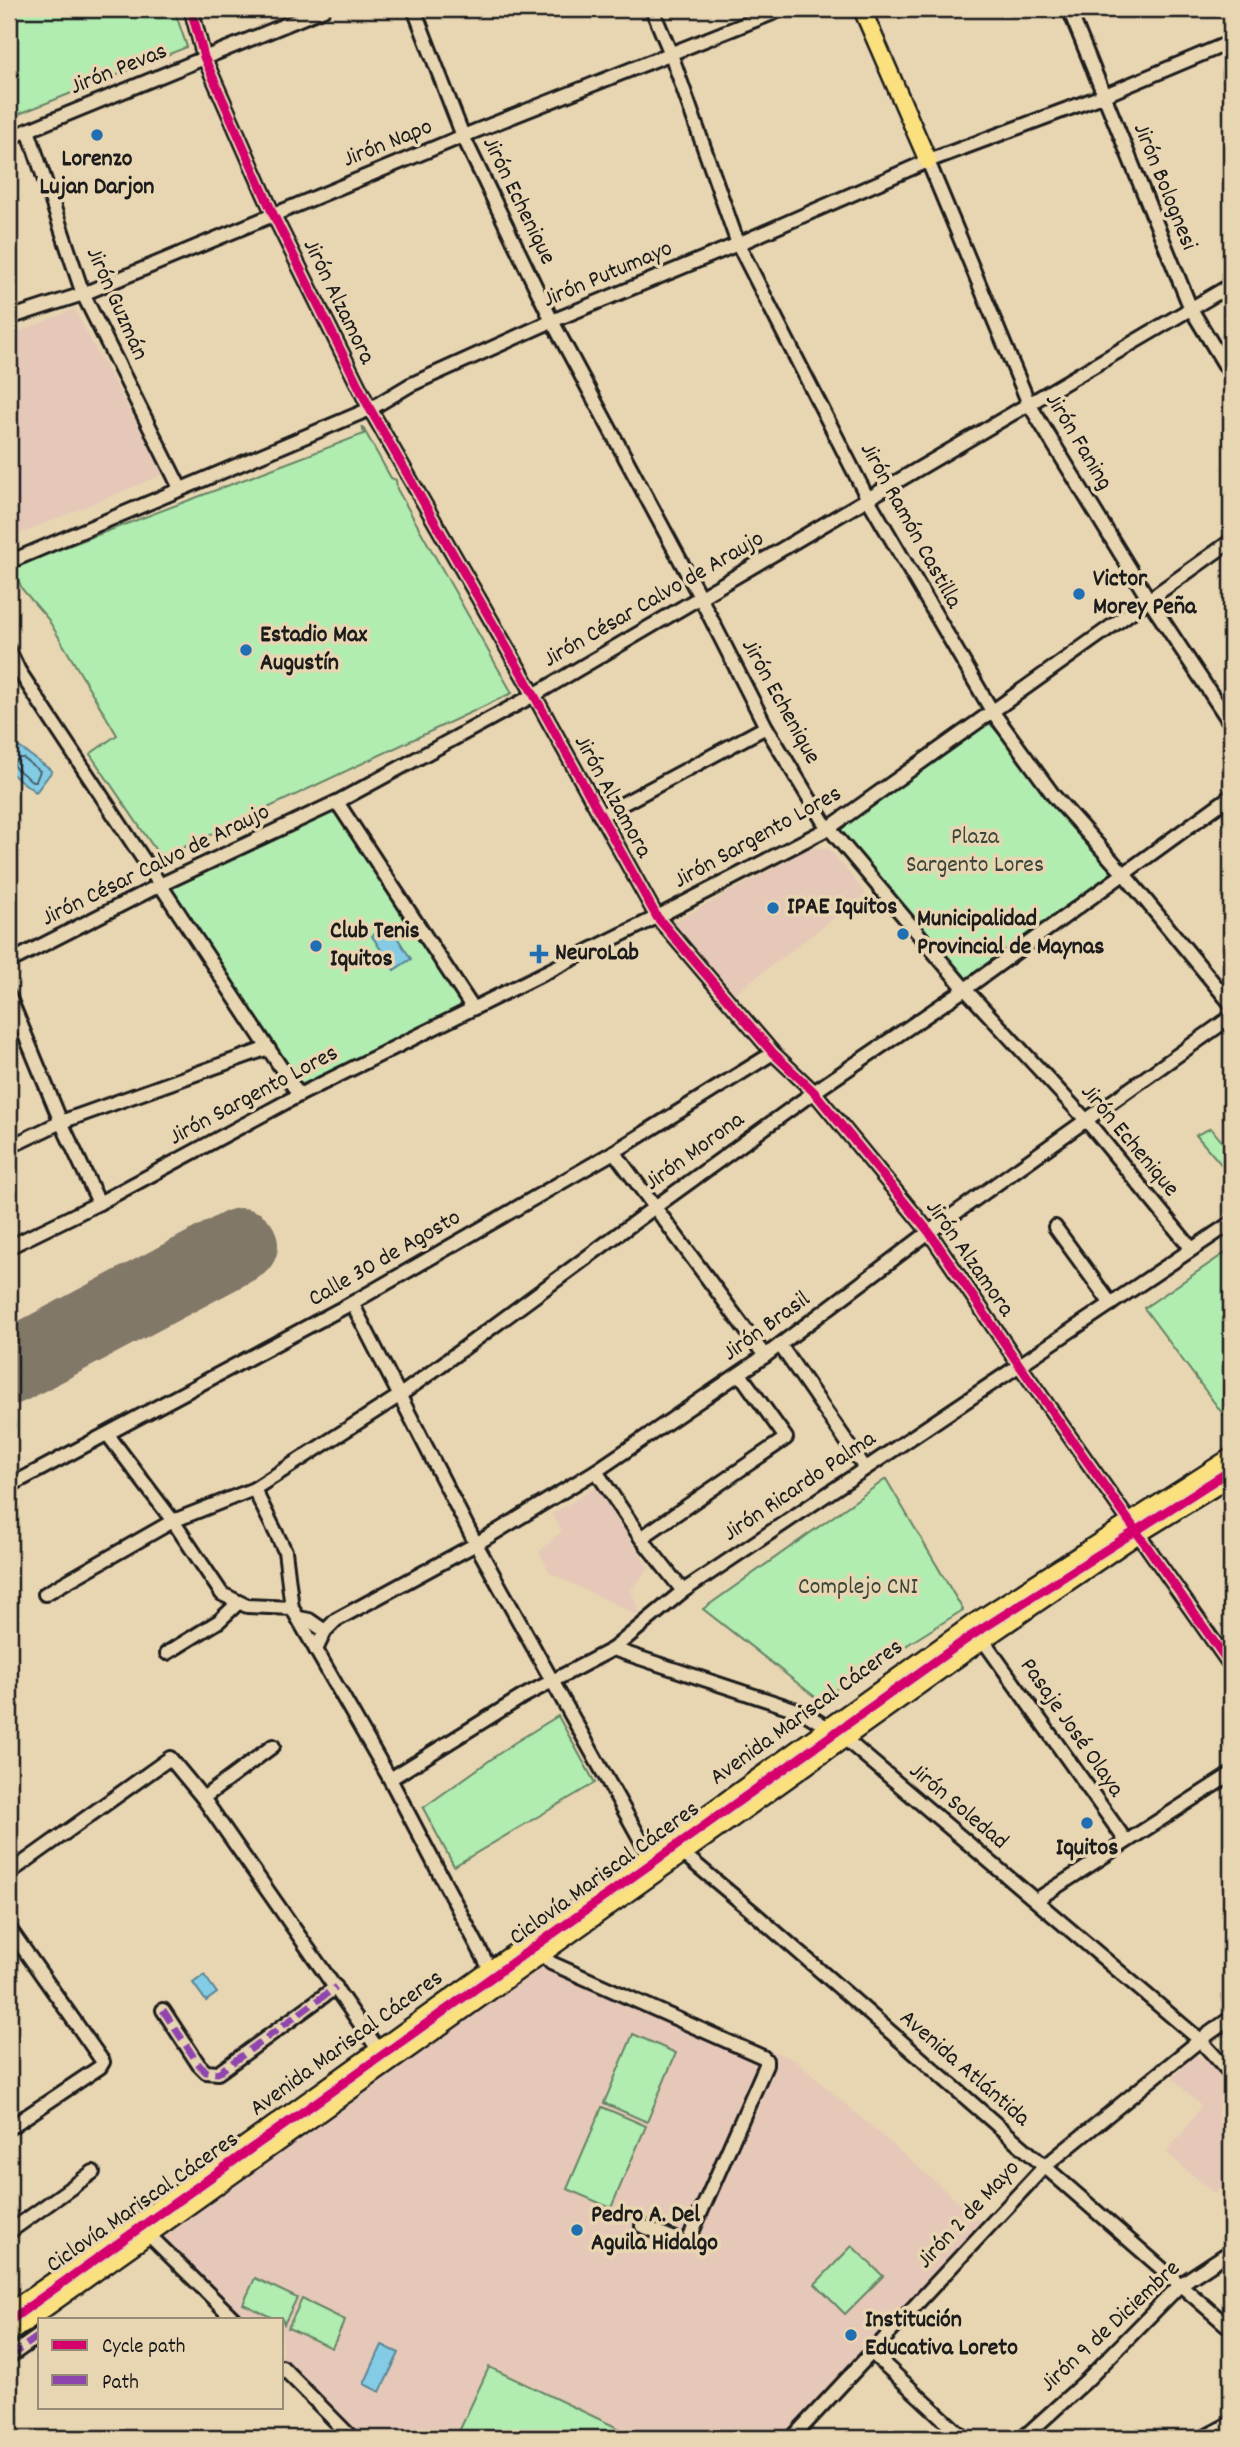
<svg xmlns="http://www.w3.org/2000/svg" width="1240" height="2447" viewBox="0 0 1240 2447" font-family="Dekko,sans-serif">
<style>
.built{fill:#e5c8b8}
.green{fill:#b1ecb0;stroke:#668466;stroke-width:2}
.water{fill:#84cce5;stroke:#5a8695;stroke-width:2}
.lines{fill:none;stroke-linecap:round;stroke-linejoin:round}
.shore{stroke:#46626c;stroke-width:2}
.runway{stroke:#827867;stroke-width:74}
.minor-casing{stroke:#1c1c1c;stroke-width:18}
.major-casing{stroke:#1c1c1c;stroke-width:21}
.minor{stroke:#e8d5b2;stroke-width:12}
.major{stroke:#fbe080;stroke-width:16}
.quiet{stroke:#8e44ad;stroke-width:7;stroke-dasharray:14 7;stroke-linecap:butt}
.cycleway-casing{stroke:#e8d5b2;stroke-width:13}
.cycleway{stroke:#d6006c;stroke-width:9}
.poi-dot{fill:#1f6fb2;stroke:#e8d5b2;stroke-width:2.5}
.labels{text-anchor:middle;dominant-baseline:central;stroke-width:7;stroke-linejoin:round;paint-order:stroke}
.street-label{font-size:24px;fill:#1c1c1c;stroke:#e8d5b2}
.poi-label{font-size:24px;font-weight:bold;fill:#1c1c1c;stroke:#e8d5b2;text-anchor:start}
.park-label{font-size:24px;fill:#3a463a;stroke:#e8d5b2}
</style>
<rect width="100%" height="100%" fill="#e8d5b2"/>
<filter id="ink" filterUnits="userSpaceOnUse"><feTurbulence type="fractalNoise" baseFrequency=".0143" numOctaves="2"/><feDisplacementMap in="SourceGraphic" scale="14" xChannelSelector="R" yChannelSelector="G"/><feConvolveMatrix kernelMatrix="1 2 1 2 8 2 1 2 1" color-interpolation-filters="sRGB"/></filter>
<g filter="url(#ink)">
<g class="built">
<path d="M74,309L164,474L17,535L9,519V336Z"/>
<path d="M813,847L829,849L866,894L735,993L672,923Z"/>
<path d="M596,1487L649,1568L631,1590L640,1616L550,1573L539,1552L562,1531L552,1514Z"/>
<path d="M548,1956L796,2061L987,2227L792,2438H361L282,2361V2319H239L155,2237Z"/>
<path d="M1195,2055L1207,2060L1227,2079L1224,2084L1231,2092V2174L1215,2194L1166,2152L1185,2130L1201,2106L1172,2078Z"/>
</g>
<g class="green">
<path d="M9,9H174L187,47L9,118Z"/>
<path d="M362,426L391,478L396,480L397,489L512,693L161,858L90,754L117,735L48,619L22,589L15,572L10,568L364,434Z"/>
<path d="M984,717L1124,874L965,989L829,828Z"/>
<path d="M337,802L472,1007L299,1095L160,885Z"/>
<path d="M1211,1128L1231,1153V1165L1225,1169L1196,1135Z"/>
<path d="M1231,1249V1425L1144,1308Z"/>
<path d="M886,1479L963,1610L819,1700L703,1609Z"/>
<path d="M558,1716L595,1783L454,1866L423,1808L514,1743Z"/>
<path d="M633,2034L676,2053L647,2122L604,2103Z"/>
<path d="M602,2107L646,2126L611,2208L567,2189Z"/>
<path d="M852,2246L883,2276L845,2314L815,2284Z"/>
<path d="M255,2278L297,2298L284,2324L282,2319H275L243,2304Z"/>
<path d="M302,2299L345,2320L332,2348L288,2328Z"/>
<path d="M489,2367L639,2438H456Z"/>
</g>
<g class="water">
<path d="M19,747L52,771L36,792L9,772V760Z"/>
<path d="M389,925L411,959L394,970L372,936Z"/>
<path d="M204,1975L217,1993L206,2001L193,1983Z"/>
<path d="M382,2345L399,2353L380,2392L364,2384Z"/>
</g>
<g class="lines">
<path class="shore" d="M19,758H23L40,771L36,781H32L14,767V763Z"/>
<path class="runway" d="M9,1368L241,1245"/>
<g class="minor-casing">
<g id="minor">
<path d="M191,9L204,57L273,214L370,409L534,695L657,917L773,1053L814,1092L929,1232L1020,1366L1231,1666"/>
<path d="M414,9L463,136L552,321L700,597L766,727L823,821L965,989L1086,1120L1192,1249"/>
<path d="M652,9L671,54L738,244L868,499L992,711L1054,796L1124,874L1231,1004"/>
<path d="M1069,9L1191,309L1231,375"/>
<path d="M28,130L83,294L180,488"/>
<path d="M9,138L324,9"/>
<path d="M928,161L1029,404L1149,600L1231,724"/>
<path d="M9,318L83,294L463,136L783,9"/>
<path d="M9,562L370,409L410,385L552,321L738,244L928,161L1105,95L1231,42"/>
<path d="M9,650L19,671L299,1095"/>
<path d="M337,802L472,1007"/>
<path d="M600,816L766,727"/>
<path d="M9,962L160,885L337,802L534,695L1231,285"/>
<path d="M9,996L61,1122L99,1203"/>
<path d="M9,1147L61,1122L268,1048"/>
<path d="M614,1152L765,1356"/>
<path d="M1055,1227L1111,1304"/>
<path d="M9,1247L99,1203L299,1095L657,917L829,828L1231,541"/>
<path d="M352,1303L476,1544L658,1871"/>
<path d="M780,1345L865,1468"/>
<path d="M108,1435L173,1521L222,1594L247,1606L292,1608L390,1779L493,1975"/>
<path d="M596,1471L641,1538L683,1591"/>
<path d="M9,1486L352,1303L614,1152L773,1053"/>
<path d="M254,1489L285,1551L292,1608"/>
<path d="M641,1538L786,1438L740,1374"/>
<path d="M45,1594L173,1521L254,1489L399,1396L655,1207L814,1092L968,987L1231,796"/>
<path d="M299,1618L309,1620L325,1631"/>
<path d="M983,1640L1126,1841"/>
<path d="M613,1649L803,1712L844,1738L1200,2040L1231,2074"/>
<path d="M316,1650L325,1631L336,1620L476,1544L596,1471L765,1356L929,1232L1231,1017"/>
<path d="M167,1653L219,1621L238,1603"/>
<path d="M390,1779L522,1697L613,1649L683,1591L1231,1223"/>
<path d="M203,1798L273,1746"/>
<path d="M668,1841L754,1913L1231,2329"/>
<path d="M9,1873L170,1758L203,1798L382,2055"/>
<path d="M1036,1900L1231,1774"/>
<path d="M9,1928L103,2062L100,2067L9,2128"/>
<path d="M542,1954L551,1963L763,2057L766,2060V2065L689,2239L683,2242L642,2226"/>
<path d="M163,2010L199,2065L206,2072L218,2073L336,1987"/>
<path d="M142,2228L234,2319"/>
<path d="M9,2232L93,2172"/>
<path d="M871,2352L964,2438"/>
<path d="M9,2357L40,2335"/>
<path d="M282,2367L352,2438"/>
<path d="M792,2438L1044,2167L1200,2040L1231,2018"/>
<path d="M1023,2438L1086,2381L1181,2284L1231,2251"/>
<path d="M1203,2438L1231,2423"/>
</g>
</g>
<g class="major-casing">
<g id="major">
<path d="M862,9L928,161"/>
<path d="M9,2312L137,2223L972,1624L1231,1457"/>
<path d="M9,2334L983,1640L1140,1533L1231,1477"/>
</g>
</g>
<use href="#minor" class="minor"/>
<use href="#major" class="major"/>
<g class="quiet">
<path d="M163,2010L199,2065L206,2072L218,2073L336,1987"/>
<path d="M9,2357L40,2335"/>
</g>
<g class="cycleway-casing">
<g id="cycleway">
<path d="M191,9L204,57L273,214L370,409L534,695L657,917L773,1053L814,1092L929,1232L1020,1366L1231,1666"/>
<path d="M9,2321L968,1638L1231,1470"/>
</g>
</g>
<use href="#cycleway" class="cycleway"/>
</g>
</g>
<g class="poi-dot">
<circle cx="97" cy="135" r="7"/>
<circle cx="1079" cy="594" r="7"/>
<circle cx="246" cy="650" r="7"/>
<circle cx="773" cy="908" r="7"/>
<circle cx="903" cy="934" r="7"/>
<circle cx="316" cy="946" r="7"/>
<path d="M535.5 943.5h7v7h7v7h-7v7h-7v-7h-7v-7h7z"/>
<circle cx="1087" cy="1823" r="7"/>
<circle cx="577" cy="2230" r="7"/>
<circle cx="851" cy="2335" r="7"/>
</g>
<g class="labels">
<g class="street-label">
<text transform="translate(119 70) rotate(-22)">Jirón Pevas</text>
<text transform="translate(388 144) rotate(-22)">Jirón Napo</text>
<text transform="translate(1164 187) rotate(68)">Jirón Bolognesi</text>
<text transform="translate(518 201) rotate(64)">Jirón Echenique</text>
<text transform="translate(608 275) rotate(-23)">Jirón Putumayo</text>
<text transform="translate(338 302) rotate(64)">Jirón Alzamora</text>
<text transform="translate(116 304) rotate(66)">Jirón Guzmán</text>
<text transform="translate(1078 442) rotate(59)">Jirón Faning</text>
<text transform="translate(910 526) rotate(61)">Jirón Ramón Castilla</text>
<text transform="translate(654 600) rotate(-30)">Jirón César Calvo de Araujo</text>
<text transform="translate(780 702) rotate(61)">Jirón Echenique</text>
<text transform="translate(612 797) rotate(61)">Jirón Alzamora</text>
<text transform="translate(758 838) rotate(-29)">Jirón Sargento Lores</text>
<text transform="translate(156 866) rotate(-26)">Jirón César Calvo de Araujo</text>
<text transform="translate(254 1096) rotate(-28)">Jirón Sargento Lores</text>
<text transform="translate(1129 1141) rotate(50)">Jirón Echenique</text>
<text transform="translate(695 1152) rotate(-36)">Jirón Morona</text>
<text transform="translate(385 1259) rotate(-30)">Calle 30 de Agosto</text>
<text transform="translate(969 1259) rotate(55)">Jirón Alzamora</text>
<text transform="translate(767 1327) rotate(-36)">Jirón Brasil</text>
<text transform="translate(800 1487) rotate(-34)">Jirón Ricardo Palma</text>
<text transform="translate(807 1713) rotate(-36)">Avenida Mariscal Cáceres</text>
<text transform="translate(1071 1728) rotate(55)">Pasaje José Olaya</text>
<text transform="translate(958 1807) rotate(40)">Jirón Soledad</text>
<text transform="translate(605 1874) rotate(-36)">Ciclovía Mariscal Cáceres</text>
<text transform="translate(347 2044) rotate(-36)">Avenida Mariscal Cáceres</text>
<text transform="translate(964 2069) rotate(41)">Avenida Atlántida</text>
<text transform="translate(143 2203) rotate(-35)">Ciclovía Mariscal Cáceres</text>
<text transform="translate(969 2215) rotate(-47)">Jirón 2 de Mayo</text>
<text transform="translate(1111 2327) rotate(-43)">Jirón 9 de Diciembre</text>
</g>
<g class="poi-label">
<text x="97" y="160" text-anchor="middle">Lorenzo<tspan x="97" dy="28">Lujan Darjon</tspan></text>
<text x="1093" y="580">Victor<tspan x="1093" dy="28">Morey Peña</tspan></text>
<text x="260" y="636">Estadio Max<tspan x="260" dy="28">Augustín</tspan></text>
<text x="787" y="908">IPAE Iquitos</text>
<text x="917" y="920">Municipalidad<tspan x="917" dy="28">Provincial de Maynas</tspan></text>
<text x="330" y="932">Club Tenis<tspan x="330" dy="28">Iquitos</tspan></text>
<text x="555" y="954">NeuroLab</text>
<text x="1087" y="1849" text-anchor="middle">Iquitos</text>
<text x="591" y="2216">Pedro A. Del<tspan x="591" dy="28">Aguila Hidalgo</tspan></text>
<text x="865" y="2321">Institución<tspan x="865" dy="28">Educativa Loreto</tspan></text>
</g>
<g class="park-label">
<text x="975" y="838">Plaza<tspan x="975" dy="28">Sargento Lores</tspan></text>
<text x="858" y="1588">Complejo CNI</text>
</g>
</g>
<rect width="1240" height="2447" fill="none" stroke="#e8d5b2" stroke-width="35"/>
<rect x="18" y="18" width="1205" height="2412" fill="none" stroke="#1c1c1c" stroke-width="2.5" filter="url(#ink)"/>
<rect x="38" y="2318" width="245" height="91" fill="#e8d5b2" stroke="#968b76" stroke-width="2"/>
<rect x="52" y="2340" width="35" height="10" fill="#d6006c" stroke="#968b76" stroke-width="2"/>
<text x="102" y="2352" font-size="21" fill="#1c1c1c">Cycle path</text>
<rect x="52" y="2375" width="35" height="10" fill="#8e44ad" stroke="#968b76" stroke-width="2"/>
<text x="102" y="2388" font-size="21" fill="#1c1c1c">Path</text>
</svg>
